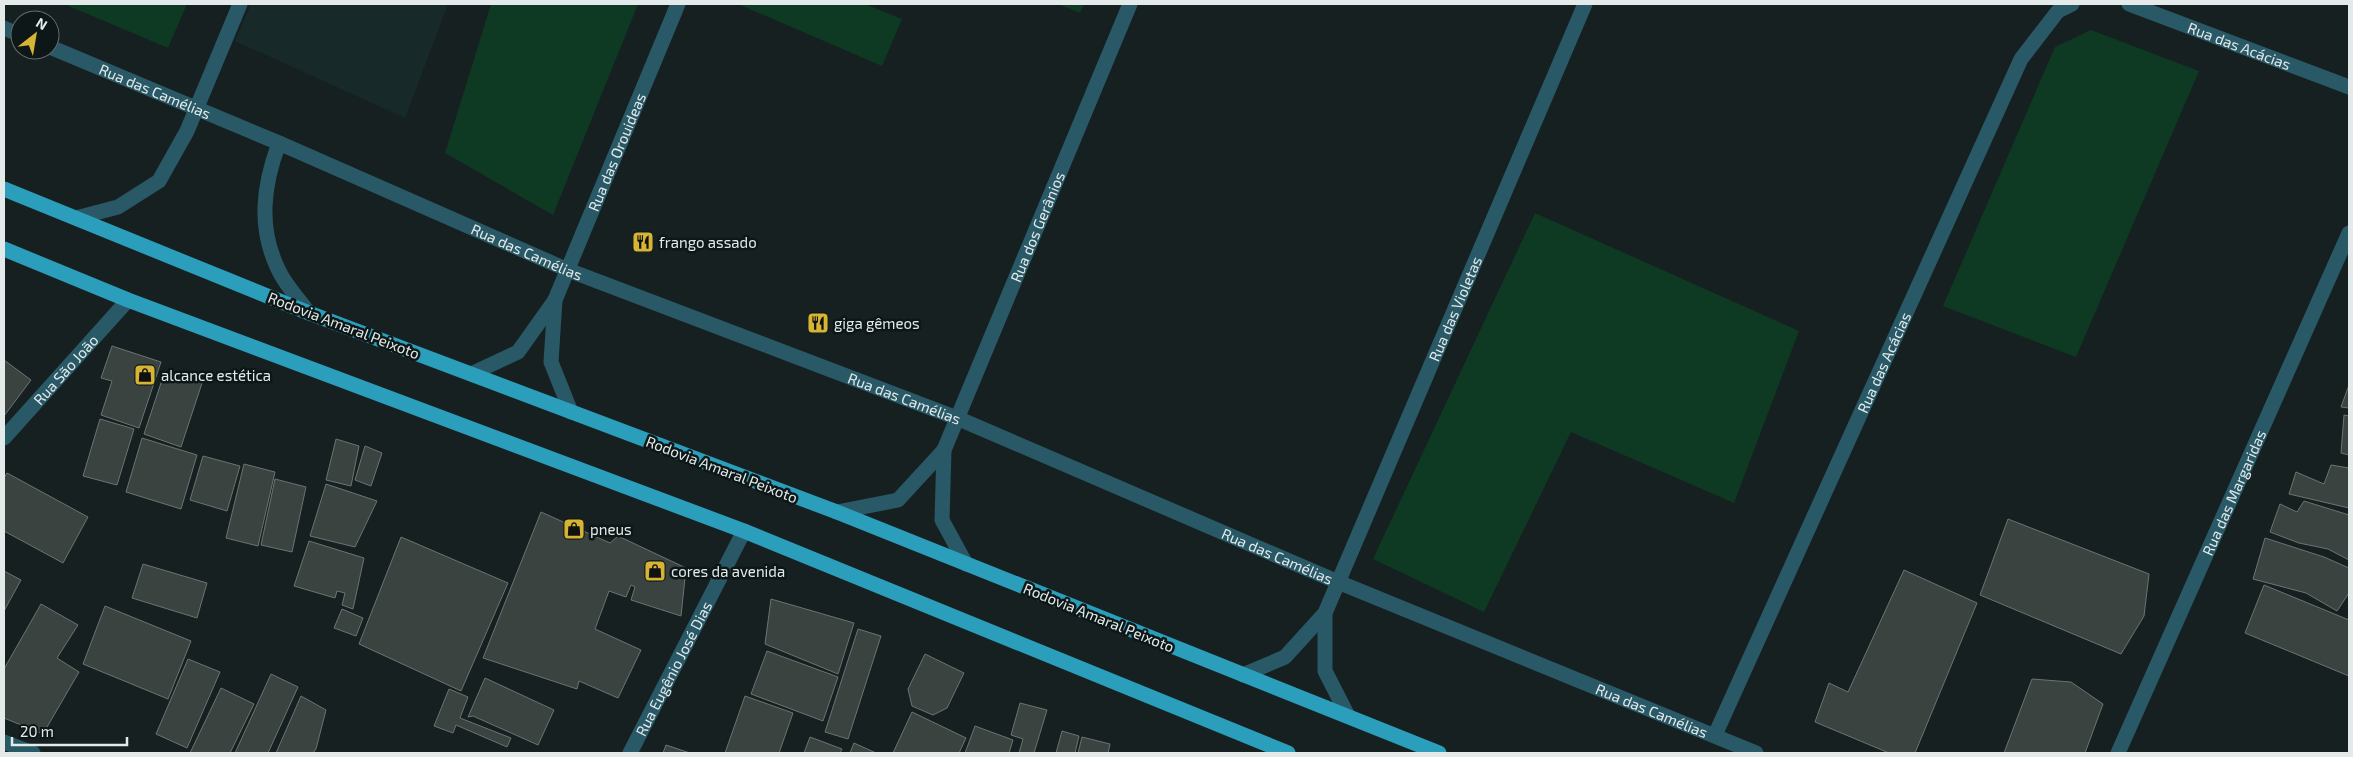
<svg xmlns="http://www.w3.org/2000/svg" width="2353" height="757" viewBox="0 0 2353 757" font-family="'Exo 2',sans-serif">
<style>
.built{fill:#172929}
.green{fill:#0e3922}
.building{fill:#3a4340;stroke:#6a7471}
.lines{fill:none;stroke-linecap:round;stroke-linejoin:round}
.minor{stroke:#295967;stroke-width:15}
.trunk{stroke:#2a9eba;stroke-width:15}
.labels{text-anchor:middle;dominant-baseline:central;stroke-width:5;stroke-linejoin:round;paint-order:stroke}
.street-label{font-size:15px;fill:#e4eaea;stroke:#0e1717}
.poi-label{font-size:15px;fill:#e4eaea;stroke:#0e1717;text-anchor:start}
</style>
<rect width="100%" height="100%" fill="#172021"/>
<path class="built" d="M251,4H448L405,118L235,41Z"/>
<g class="green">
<path d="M64,4H187L168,48Z"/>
<path d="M491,4H638L553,215L445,153Z"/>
<path d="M738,4H865L902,19L882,66Z"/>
<path d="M1058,4H1084L1080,13Z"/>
<path d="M2091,30L2199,71L2076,357L1943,306L2055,47Z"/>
<path d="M1535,213L1799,331L1734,503L1571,432L1484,612L1373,559Z"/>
</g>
<g class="building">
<path d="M112,346L161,362L139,428L101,415L112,381L101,378Z"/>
<path d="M4,360L31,380L4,416Z"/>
<path d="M165,371L202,383L181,447L144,434Z"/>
<path d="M2349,385V408L2341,407Z"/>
<path d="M2344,415L2349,416V455L2341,453Z"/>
<path d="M100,419L134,429L117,485L83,476Z"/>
<path d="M142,438L197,455L181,509L126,492Z"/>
<path d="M336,439L359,446L351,486L326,480Z"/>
<path d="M365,446L382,453L371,486L355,480Z"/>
<path d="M203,456L240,466L227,511L190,500Z"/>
<path d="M244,464L275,472L258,546L226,538Z"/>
<path d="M2331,465L2349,468V508L2289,494L2296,472L2324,484Z"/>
<path d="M7,473L88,517L63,563L4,531V478Z"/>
<path d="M275,479L306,487L292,552L261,545Z"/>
<path d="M326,484L377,501L355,547L310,536Z"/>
<path d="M2304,501L2349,515V560L2328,549L2299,543L2270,532L2280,504L2297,512Z"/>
<path d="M541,512L610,543L618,536L686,568L681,616L631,600L635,587L631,585L626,597L609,591L595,629L641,650L618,698L579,681L577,689L483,658Z"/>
<path d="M2008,519L2149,574L2144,616L2121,654L1980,595Z"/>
<path d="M401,537L508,583L461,691L359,644Z"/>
<path d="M2265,538L2324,557L2349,568V593L2337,611L2306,593L2253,579Z"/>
<path d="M309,541L364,558L353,609L342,605L345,593L337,591L335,598L294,586Z"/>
<path d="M143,564L207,583L197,618L132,598Z"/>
<path d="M1904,570L1977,603L1915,753H1889L1815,722L1829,683L1848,692Z"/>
<path d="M4,571L21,580L4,611Z"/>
<path d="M2264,585L2349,620V676L2245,633Z"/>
<path d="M771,599L854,623L838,674L765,644Z"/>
<path d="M41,604L78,625L57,658L79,672L43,734L4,718V669Z"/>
<path d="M105,606L191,641L168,699L83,664Z"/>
<path d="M342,609L363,618L356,636L334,628Z"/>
<path d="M858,629L881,636L848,739L825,732Z"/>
<path d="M767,651L838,677L823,721L751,694Z"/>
<path d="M925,654L964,673L947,708L933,715L912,706L908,689Z"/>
<path d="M188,659L220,672L187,748L156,734Z"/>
<path d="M271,674L298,687L268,753H235Z"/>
<path d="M485,678L554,710L538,745L473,716L468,717Z"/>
<path d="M2032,679L2071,682L2103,704L2085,753H2004Z"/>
<path d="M221,688L254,704L230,753H190Z"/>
<path d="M449,689L468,697L460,718L511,738L507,747L456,725L453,733L434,726Z"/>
<path d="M301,696L326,710L316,749L313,753H276Z"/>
<path d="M745,696L793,713L779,753H725Z"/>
<path d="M1020,703L1047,710L1034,753H1019L1023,739L1011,735Z"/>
<path d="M912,712L966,738L959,753H893Z"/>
<path d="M975,726L1013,740L1009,753H965Z"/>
<path d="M1062,731L1079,736L1075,753H1056Z"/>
<path d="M810,737L842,749L840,753H804Z"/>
<path d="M1082,737L1110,744L1108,753H1078Z"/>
<path d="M854,743L876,753H850Z"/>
<path d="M666,745L690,753H663Z"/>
</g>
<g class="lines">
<g class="minor">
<path id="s1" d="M2129,4L2349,87"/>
<path d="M4,28L20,35"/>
<path id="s2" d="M50,47L279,143L568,270L957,418L1338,582L1756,753"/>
<path d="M279,143C263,186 258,227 278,269C285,285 299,299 309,313"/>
<path d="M76,218L118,207L159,181L187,131L240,4"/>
<path d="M555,300L551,362L571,412"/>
<path id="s3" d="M471,374L518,352L555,300L678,4"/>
<path id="s4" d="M4,438L128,300"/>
<path d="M837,512L898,500L944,450"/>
<path id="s5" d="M966,564L942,520L944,450L1130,4"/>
<path d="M1325,613V671L1348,716"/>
<path id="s6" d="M1243,675L1285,657L1325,613L1585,4"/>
<path id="s7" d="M1715,735L2021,59L2058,11L2072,4"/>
<path d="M4,742L33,753"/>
<path id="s8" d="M630,753L744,531"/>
<path id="s9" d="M2118,753L2349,233"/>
</g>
<g class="trunk">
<path d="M4,189L309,313L837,512L1439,753"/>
<path d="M4,249L128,300L744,531L1288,753"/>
</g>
</g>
<defs>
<g id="restaurant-square" transform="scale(1.125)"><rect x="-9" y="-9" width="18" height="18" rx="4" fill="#d6b534" stroke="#0e1717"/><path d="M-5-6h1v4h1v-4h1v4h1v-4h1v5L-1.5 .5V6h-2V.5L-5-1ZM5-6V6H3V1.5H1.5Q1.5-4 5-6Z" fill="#111"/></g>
<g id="shop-square" transform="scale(1.125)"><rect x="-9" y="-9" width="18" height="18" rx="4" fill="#d6b534" stroke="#0e1717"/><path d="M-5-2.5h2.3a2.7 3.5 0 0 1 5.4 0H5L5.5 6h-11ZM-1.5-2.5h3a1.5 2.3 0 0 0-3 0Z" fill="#111"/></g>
</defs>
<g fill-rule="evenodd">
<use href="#restaurant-square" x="643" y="242"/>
<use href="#restaurant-square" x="818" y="323"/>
<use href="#shop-square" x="145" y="375"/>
<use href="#shop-square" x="574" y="529"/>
<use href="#shop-square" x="655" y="571"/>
</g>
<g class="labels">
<g class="street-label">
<text stroke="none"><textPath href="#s1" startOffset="118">Rua das Acácias</textPath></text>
<text stroke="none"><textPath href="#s2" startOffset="114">Rua das Camélias</textPath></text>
<text stroke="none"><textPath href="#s3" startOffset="276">Rua das Orouideas</textPath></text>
<text stroke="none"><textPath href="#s5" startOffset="362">Rua dos Gerânios</textPath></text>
<text stroke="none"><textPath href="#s2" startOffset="519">Rua das Camélias</textPath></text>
<text stroke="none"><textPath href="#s6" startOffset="436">Rua das Violetas</textPath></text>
<text transform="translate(344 325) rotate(21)">Rodovia Amaral Peixoto</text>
<text stroke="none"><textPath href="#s7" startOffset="409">Rua das Acácias</textPath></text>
<text stroke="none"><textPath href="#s4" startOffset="92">Rua São João</textPath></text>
<text stroke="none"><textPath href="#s2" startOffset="924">Rua das Camélias</textPath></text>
<text transform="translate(722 469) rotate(21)">Rodovia Amaral Peixoto</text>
<text stroke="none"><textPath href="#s9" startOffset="285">Rua das Margaridas</textPath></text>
<text stroke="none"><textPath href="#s2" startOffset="1329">Rua das Camélias</textPath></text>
<text transform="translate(1099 617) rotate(22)">Rodovia Amaral Peixoto</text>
<text stroke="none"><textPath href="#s8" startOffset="95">Rua Eugênio José Dias</textPath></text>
<text stroke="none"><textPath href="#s2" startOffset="1734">Rua das Camélias</textPath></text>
</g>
<g class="poi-label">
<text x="659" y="242">frango assado</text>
<text x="834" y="323">giga gêmeos</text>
<text x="161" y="375">alcance estética</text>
<text x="590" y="529">pneus</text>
<text x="671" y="571">cores da avenida</text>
</g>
</g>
<rect width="2353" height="757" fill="none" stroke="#e4eaea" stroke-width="10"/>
<g transform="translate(35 35) rotate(31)"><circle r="24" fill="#0e1717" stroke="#646b6b"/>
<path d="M0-4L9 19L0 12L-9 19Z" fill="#d6b534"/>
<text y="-8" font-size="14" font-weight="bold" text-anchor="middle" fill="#e4eaea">N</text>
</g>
<path d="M12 737v8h115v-8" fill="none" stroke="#e4eaea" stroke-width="2.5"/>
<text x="20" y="737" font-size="15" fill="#e4eaea" stroke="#0e1717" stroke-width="4" paint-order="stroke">20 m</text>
</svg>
